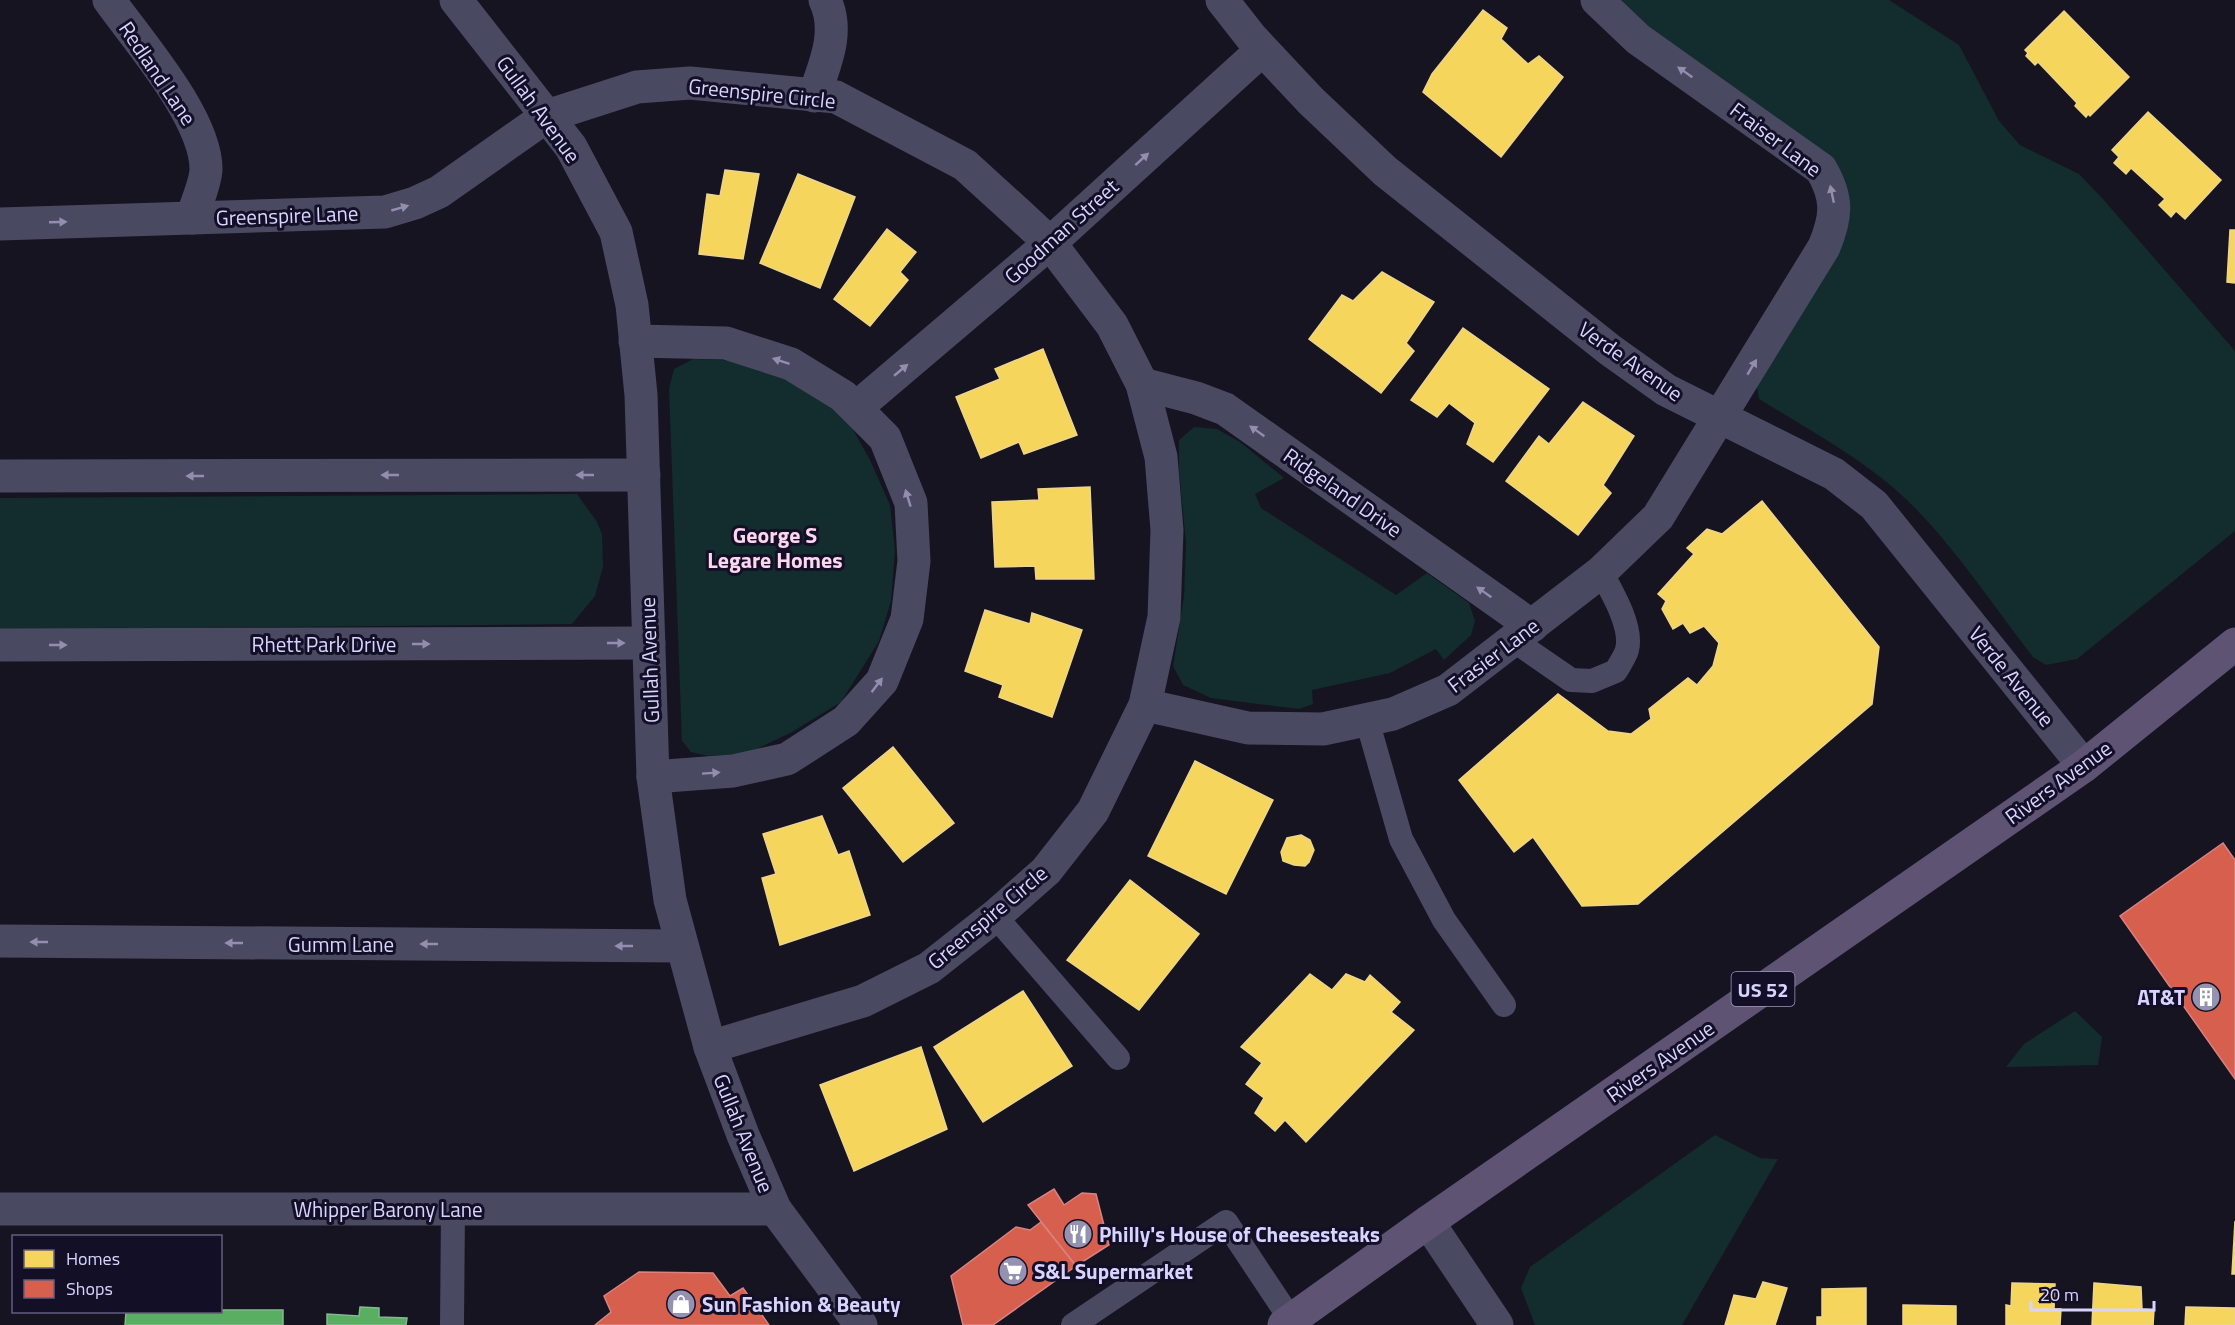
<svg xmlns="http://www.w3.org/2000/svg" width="2235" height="1325" viewBox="0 0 2235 1325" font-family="'Titillium Web',sans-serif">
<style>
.green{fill:#132c2d}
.homes{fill:#f6d55c;stroke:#edd58d;stroke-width:1.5}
.shops{fill:#d6604d;stroke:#d78382;stroke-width:1.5}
.public{fill:#5aae61;stroke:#80b990;stroke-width:1.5}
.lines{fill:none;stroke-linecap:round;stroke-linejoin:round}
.service{stroke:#4a4962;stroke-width:24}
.minor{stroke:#4a4962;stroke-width:33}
.primary{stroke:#5e5373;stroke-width:33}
.oneway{fill:#928eb0}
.labels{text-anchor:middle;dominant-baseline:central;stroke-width:6;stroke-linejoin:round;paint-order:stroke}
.shield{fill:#130f26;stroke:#9e99be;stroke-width:1.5}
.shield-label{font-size:20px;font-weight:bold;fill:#d9d4ff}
.street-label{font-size:21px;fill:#d9d4ff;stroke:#130f26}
.poi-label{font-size:21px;font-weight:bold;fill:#d9d4ff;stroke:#130f26;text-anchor:start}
.neighbourhood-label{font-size:22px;font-weight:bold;fill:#ffd6f0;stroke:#130f26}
</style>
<rect width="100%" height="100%" fill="#161421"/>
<g class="green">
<path d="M1610,0H1889L1959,45L1999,121L2020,145L2079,174L2102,198L2235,351V531L2077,659L2046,665L2033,657C1990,602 1948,536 1896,490C1854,454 1806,428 1759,399L1757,387L1846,199Z"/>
<path d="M693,359L748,361L800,385L846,417L870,460L890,505L895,550L891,601L879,641L841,702L792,732L744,755L708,756L691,752L682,741L669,389L674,369Z"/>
<path d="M1194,427L1217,429L1240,442L1284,478L1255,494L1261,508L1396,595L1427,573L1469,603L1475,621L1471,635L1444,660L1436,649L1390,673L1312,690L1313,704L1299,709L1211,698L1183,685L1173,666L1184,596L1186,543L1179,471V440Z"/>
<path d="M577,494L597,522L602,534L603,567L595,596L572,624L0,630V498Z"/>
<path d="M2075,1011L2102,1037L2098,1065L2006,1067L2024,1044Z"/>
<path d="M1715,1135L1760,1158L1778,1159L1682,1325H1535L1521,1288L1530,1267Z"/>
</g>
<g class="homes">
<path d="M1483,10L1507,28L1501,39L1528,64L1539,56L1563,77L1501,157L1423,92L1432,74Z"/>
<path d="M2064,11L2129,77L2090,116L2088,114L2086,117L2075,106L2077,103L2038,62L2035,65L2026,56L2028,53L2025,50Z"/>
<path d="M2148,112L2221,180L2185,219L2176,211L2171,217L2159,205L2165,199L2131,168L2126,174L2114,163L2119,157L2112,150Z"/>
<path d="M725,170L759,174L743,259L699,254L707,194L720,196Z"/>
<path d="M798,174L855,197L820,288L760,263Z"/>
<path d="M887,229L916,252L900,272L908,280L870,326L834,299Z"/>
<path d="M2230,230H2235V283L2227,282Z"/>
<path d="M1382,272L1434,302L1406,343L1414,351L1381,393L1309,339L1342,295L1353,301Z"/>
<path d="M1463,328L1549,389L1493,462L1467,444L1475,423L1449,403L1437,417L1411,400Z"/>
<path d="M1043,349L1077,435L1024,454L1019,442L981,458L956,397L1000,379L995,369Z"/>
<path d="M1583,402L1634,436L1603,485L1611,493L1578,535L1506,481L1539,436L1549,444Z"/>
<path d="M1090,487L1094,579H1036L1035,566L995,567L992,502L1039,500L1038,489Z"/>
<path d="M1762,501L1879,647L1872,704L1638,904L1582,906L1533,837L1514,852L1459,780L1558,694L1608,731L1631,734L1651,719L1649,709L1688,678L1697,685L1713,666L1719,643L1704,626L1690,633L1683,623L1673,629L1662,609L1666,601L1658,594L1694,554L1687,548L1707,529L1722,534Z"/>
<path d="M985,610L1030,624L1032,613L1082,630L1052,717L999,697L1003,685L965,671Z"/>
<path d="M893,747L954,823L903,862L843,788Z"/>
<path d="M1195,761L1273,800L1226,894L1148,856Z"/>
<path d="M822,816L838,855L849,851L870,915L780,945L762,878L776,874L763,834Z"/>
<path d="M1301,835L1310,840L1314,850L1309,862L1305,866L1294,865L1283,861L1281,852L1287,838Z"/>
<path d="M1130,880L1199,934L1139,1010L1067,960Z"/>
<path d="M1310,974L1332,990L1346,974L1365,982L1370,975L1400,1002L1391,1012L1414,1030L1306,1142L1285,1120L1275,1131L1255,1113L1264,1098L1246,1084L1262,1063L1241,1047Z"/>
<path d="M1023,991L1072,1066L983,1122L934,1047Z"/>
<path d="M921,1047L947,1129L854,1171L820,1085Z"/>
<path d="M2235,1221V1274H2232Z"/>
<path d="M1763,1282L1787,1288L1775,1325H1725L1734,1295L1756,1299Z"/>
<path d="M2012,1283L2055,1284L2054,1309H2061L2060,1325H2006V1305L2011,1306Z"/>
<path d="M2094,1283L2141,1287L2142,1309L2154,1310L2153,1325H2092Z"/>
<path d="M1866,1288V1325H1817V1317H1822V1289Z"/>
<path d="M1903,1305L1956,1306V1325H1903Z"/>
<path d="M2186,1307L2235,1308V1325H2185Z"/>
</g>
<g class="shops">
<path d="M2223,843L2235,860V1079L2120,916Z"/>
<path d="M1054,1189L1064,1205L1082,1193L1096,1194L1109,1245L1076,1266L1028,1205Z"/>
<path d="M1041,1222L1076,1266L993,1325H963L951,1276L1016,1227L1030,1230Z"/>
<path d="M639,1272L713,1273L730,1296L743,1288L769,1325H595L611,1312L604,1296Z"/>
</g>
<g class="public">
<path d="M360,1307L379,1308V1317L407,1318L406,1325H327V1314L359,1316Z"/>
<path d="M220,1310H283V1325H125L126,1312Z"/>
</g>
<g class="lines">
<g class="service">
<path d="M1513,640L1571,680L1592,681L1616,671C1619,665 1625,657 1627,650C1633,627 1612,592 1601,572"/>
<path d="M1367,720L1401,839L1444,920L1504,1005"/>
<path d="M995,916L1118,1058"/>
<path d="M452,1325L453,1209"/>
<path d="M1073,1325L1226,1222L1291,1320"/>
</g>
<g class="minor">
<path d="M109,0C139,42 206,118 206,169C206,182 196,204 192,218"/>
<path d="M456,0L571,147L616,232L632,305L641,395L653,777L670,900L710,1047L743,1135L775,1209L861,1325"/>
<path d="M1222,0L1251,37L1311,101L1385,171L1610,350L1666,390L1834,474L1874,505L2084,766"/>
<path d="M814,96C825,64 840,32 825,0"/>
<path d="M0,224L385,212L415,203L439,192L547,116L637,87L690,83L836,97L965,165L1020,215L1050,243L1112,325L1142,384L1161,457L1167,530L1164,617L1145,705L1093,811L1046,871L995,916L929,968L863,1001L710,1047"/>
<path d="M635,341L726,343L791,364L843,396L885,438L911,503L914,561L907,619L882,681L846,721L787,759L733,771L653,777"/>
<path d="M1142,384L1196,398L1225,409L1532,626"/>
<path d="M856,408L1050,243L1262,50"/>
<path d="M0,476L644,475"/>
<path d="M0,645L649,643"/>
<path d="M1145,705L1248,728L1323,729L1393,714L1448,690L1601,572L1658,517L1824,247C1837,216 1838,198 1821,169L1638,39L1597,0"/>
<path d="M0,941L682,946"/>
<path d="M0,1209H775"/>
<path d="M1428,1222L1497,1325"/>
</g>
<path class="primary" d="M1284,1325L1428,1222L2084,766L2235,644"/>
</g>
<defs><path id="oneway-solid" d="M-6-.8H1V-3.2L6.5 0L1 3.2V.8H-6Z" transform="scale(1.5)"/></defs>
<g class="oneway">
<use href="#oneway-solid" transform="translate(1685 72) rotate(-145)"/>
<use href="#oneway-solid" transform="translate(1142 159) rotate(-42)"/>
<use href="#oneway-solid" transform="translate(1832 194) rotate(-102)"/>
<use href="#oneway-solid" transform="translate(400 208) rotate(-16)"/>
<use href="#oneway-solid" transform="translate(58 222) rotate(-2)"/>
<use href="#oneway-solid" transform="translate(781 361) rotate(-162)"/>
<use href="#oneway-solid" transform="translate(1752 367) rotate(-59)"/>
<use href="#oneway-solid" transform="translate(901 370) rotate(-40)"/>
<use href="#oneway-solid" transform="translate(1257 431) rotate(-145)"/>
<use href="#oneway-solid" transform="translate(390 475) rotate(180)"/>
<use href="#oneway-solid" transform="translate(585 475) rotate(180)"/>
<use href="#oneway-solid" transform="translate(195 476) rotate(180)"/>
<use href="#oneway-solid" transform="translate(908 498) rotate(-107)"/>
<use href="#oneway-solid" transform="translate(1484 592) rotate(-145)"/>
<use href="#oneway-solid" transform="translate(616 643)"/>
<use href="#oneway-solid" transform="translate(421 644)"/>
<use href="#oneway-solid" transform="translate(58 645)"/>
<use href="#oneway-solid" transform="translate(877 685) rotate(-53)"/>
<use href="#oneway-solid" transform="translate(711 773) rotate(-4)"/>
<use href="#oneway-solid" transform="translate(39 942) rotate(-180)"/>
<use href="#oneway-solid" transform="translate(234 943) rotate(-180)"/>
<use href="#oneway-solid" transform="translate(429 944) rotate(-180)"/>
<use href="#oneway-solid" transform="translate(624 946) rotate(-180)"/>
</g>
<defs>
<g id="building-disc" transform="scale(1.5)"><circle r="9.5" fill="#9591b1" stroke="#130f26"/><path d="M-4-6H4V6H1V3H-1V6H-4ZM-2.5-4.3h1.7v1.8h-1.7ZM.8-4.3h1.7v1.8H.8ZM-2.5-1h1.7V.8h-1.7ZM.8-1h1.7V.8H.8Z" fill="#fff"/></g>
<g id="restaurant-disc" transform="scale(1.5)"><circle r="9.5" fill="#9591b1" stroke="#130f26"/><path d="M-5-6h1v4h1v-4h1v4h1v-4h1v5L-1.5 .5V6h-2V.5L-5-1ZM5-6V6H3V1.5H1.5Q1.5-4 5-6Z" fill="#fff"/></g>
<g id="supermarket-disc" transform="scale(1.5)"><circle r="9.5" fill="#9591b1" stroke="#130f26"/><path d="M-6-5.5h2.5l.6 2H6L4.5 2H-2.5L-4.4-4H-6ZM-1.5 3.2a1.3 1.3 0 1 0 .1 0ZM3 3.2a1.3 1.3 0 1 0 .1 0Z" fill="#fff"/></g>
<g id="shop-disc" transform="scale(1.5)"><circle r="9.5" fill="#9591b1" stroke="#130f26"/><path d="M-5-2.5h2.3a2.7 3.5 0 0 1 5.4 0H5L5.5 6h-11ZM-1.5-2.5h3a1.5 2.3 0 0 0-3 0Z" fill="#fff"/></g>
</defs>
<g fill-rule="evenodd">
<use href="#building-disc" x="2206" y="997"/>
<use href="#restaurant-disc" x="1078" y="1234"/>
<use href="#supermarket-disc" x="1013" y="1271"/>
<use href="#shop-disc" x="681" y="1304"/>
</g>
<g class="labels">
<rect class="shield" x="1731.5" y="972" width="63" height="34" rx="4.5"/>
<g class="shield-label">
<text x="1763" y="989">US 52</text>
</g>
<g class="street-label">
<text transform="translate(158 73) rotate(56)">Redland Lane</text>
<text transform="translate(762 93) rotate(6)">Greenspire Circle</text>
<text transform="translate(539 109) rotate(54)">Gullah Avenue</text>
<text transform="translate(1776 139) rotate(37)">Fraiser Lane</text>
<text transform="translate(287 215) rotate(-2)">Greenspire Lane</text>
<text transform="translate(1061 231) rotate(-42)">Goodman Street</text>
<text transform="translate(1631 361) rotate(35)">Verde Avenue</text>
<text transform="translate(1343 492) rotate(35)">Ridgeland Drive</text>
<text x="324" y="644">Rhett Park Drive</text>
<text transform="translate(1493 655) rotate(-37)">Frasier Lane</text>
<text transform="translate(649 660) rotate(-92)">Gullah Avenue</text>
<text transform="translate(2012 676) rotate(51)">Verde Avenue</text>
<text transform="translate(2058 782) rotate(-36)">Rivers Avenue</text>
<text transform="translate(987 917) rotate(-40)">Greenspire Circle</text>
<text x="341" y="944">Gumm Lane</text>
<text transform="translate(1660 1061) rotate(-35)">Rivers Avenue</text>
<text transform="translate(744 1133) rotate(68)">Gullah Avenue</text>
<text x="388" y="1209">Whipper Barony Lane</text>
</g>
<g class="poi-label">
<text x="2185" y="997" text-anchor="end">AT&amp;T</text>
<text x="1099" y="1234">Philly's House of Cheesesteaks</text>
<text x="1034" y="1271">S&amp;L Supermarket</text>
<text x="702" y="1304">Sun Fashion &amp; Beauty</text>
</g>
<g class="neighbourhood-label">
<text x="775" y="535">George S<tspan x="775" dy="25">Legare Homes</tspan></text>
</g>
</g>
<rect x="12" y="1235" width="210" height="78" fill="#130f26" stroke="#625e7d" stroke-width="1.5"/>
<rect x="24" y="1250" width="30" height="18" fill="#f6d55c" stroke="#625e7d" stroke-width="1.5"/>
<text x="66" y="1265" font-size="18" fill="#d9d4ff">Homes</text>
<rect x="24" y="1280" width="30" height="18" fill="#d6604d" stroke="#625e7d" stroke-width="1.5"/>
<text x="66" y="1295" font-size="18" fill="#d9d4ff">Shops</text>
<path d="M2031 1301v9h123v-9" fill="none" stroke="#d9d4ff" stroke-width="3"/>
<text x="2040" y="1301" font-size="18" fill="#d9d4ff" stroke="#130f26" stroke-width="4.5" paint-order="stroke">20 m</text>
</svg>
